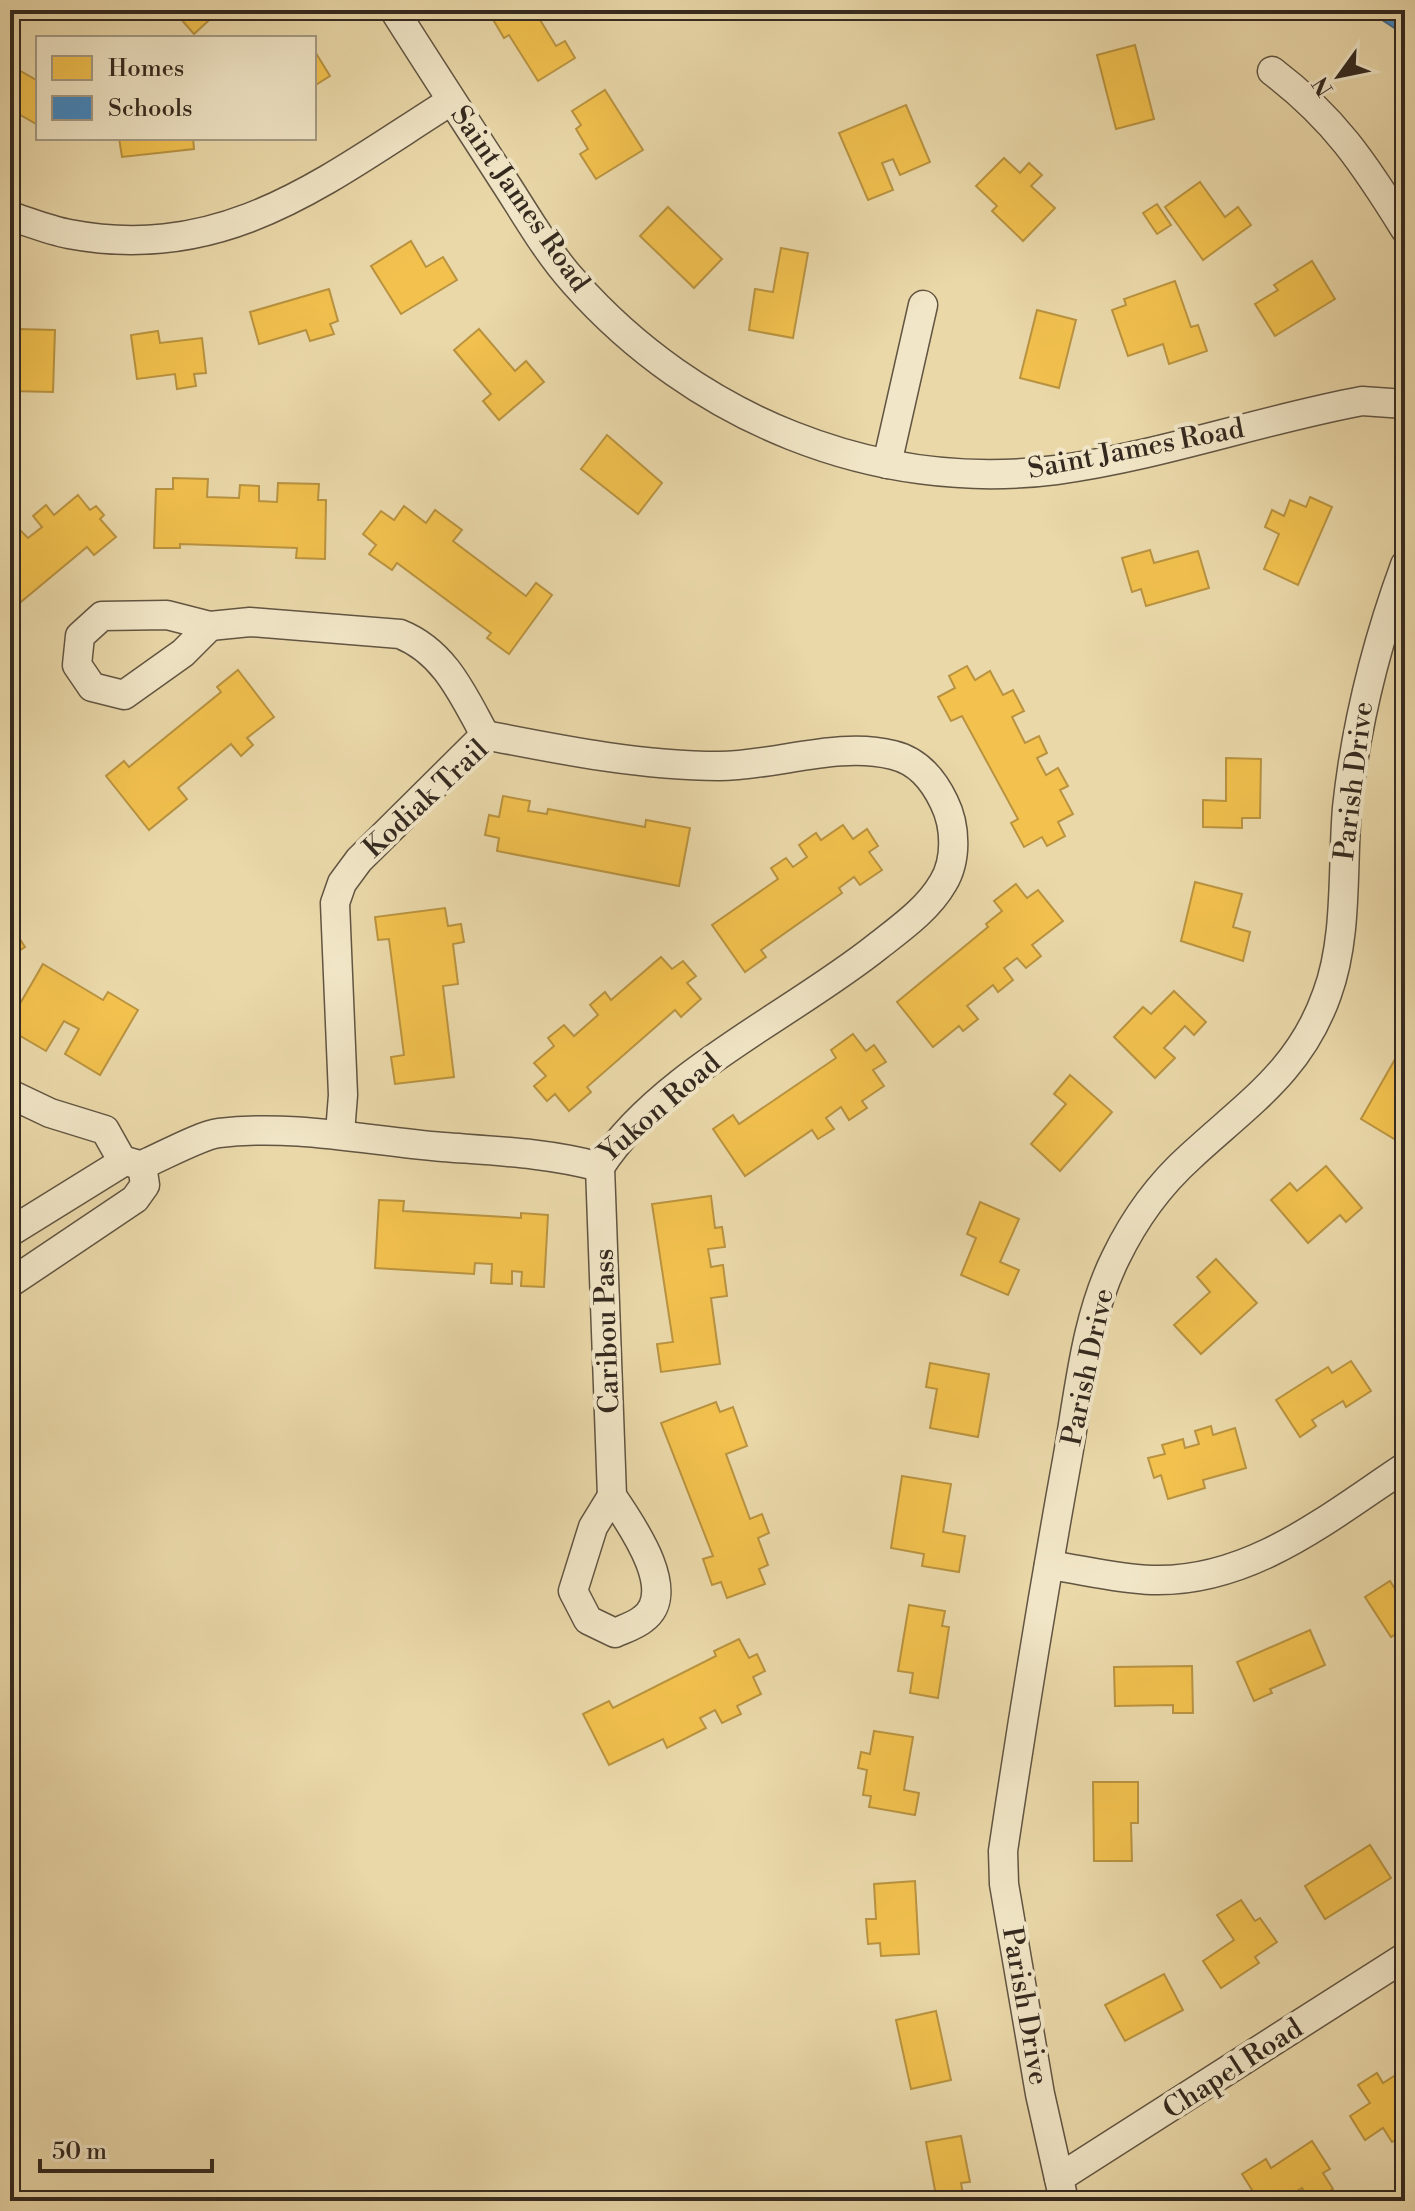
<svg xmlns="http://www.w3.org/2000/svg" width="1415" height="2211" viewBox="0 0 1415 2211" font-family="'Libre Bodoni',serif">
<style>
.homes{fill:#f2c14e;stroke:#b99340;stroke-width:2}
.schools{fill:#3f88c5;stroke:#3c6c93;stroke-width:2}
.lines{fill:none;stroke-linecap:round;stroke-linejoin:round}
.street-casing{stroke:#625542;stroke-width:31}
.street{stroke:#f1e6c7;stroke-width:28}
.labels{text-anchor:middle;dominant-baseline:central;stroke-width:8;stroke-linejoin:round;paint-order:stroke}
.street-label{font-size:28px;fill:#34291f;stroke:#f1e6c7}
</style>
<rect width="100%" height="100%" fill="#ead8a9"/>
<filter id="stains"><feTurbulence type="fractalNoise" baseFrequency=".0025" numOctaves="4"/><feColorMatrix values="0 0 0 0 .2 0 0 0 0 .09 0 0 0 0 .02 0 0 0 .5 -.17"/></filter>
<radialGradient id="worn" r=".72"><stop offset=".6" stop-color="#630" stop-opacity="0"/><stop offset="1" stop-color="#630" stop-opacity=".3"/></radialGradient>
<g class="homes">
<path d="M160,10H220L194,34L173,10L166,16Z"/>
<path d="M501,10H534L556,46L565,41L575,58L538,81L509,35L504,38L491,16Z"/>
<path d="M1135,45L1154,119L1116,129L1097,55Z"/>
<path d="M314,50L330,76L314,86Z"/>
<path d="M10,65L38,81V125L10,109Z"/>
<path d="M605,90L643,150L596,179L580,154L588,149L576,129L581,125L572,111Z"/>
<path d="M906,105L930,162L900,175L893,159L882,163L893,190L868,200L839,133Z"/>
<path d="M119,138H193L194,149L122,157Z"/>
<path d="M1004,158L1020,173L1029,163L1042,175L1031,186L1055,208L1023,241L992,211L997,206L976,186Z"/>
<path d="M1200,182L1225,217L1238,207L1251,225L1203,260L1165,207Z"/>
<path d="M1157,204L1171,225L1157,234L1143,213Z"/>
<path d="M668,207L722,259L694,288L640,236Z"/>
<path d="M411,241L426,267L443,257L457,280L401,314L371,266Z"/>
<path d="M781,248L808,253L793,338L749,330L755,289L773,292Z"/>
<path d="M1312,261L1335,299L1275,336L1255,304L1278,290L1274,285Z"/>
<path d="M1175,281L1191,327L1198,325L1207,351L1169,364L1163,344L1128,356L1112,310L1126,305L1124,299Z"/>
<path d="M329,289L338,321L330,324L334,334L310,341L306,330L259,344L250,312Z"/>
<path d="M1037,310L1076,320L1059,388L1020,378Z"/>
<path d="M18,329L55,330L53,392L10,391V347H17Z"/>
<path d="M479,329L515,371L526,361L544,382L499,420L483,401L491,394L454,350Z"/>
<path d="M158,331L160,343L202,338L206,373L194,374L196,386L177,389L175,374L137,379L131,335Z"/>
<path d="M607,435L662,483L638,514L581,469Z"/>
<path d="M173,478L208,479L207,497L239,498L240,485L259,486V501L277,502L278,483L319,484L318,500H326L325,559L296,558L297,548L180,544V548H154L156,489H173Z"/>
<path d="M78,495L90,510L96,506L104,515L100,519L116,537L94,555L87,547L10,611V540L21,531L28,538L42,527L33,516L46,505L54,515Z"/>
<path d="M1310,497L1332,507L1298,585L1264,569L1279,534L1265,527L1272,510L1284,516L1290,500L1306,507Z"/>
<path d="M404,506L426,523L435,510L462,530L453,541L526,596L536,583L552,595L509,654L487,638L491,633L397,563L392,570L369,554L376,545L363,534L381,511L394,520Z"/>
<path d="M1150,550L1154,563L1198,551L1209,588L1146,606L1141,589L1132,592L1122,558Z"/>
<path d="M967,666L975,680L990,671L1003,695L1013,690L1024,711L1012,717L1025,743L1039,736L1047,753L1037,758L1046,775L1058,768L1068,786L1060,790L1073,814L1058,822L1065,836L1047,846L1042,837L1024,847L1011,823L1018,819L962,716L951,721L938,697L955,688L949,676Z"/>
<path d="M238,670L274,717L247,738L253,745L241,756L231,744L178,788L187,799L149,830L106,776L124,761L129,767L221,692L217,687Z"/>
<path d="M1226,758L1261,759L1260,818H1242V828L1203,827V800L1226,801Z"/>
<path d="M503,796L530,801L528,811L547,814L548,809L645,827L646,820L690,828L679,886L497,851L499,838L485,835L489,815L499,817Z"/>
<path d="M843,825L853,839L867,829L878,846L869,852L882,870L860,885L854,877L839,888L842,893L761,950L766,957L745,972L712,925L778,879L771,868L786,858L793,867L807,857L799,845L816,833L821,840Z"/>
<path d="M1195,882L1242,894L1233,927L1250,932L1243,961L1181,941Z"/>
<path d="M1016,884L1027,898L1038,890L1063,921L1032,945L1041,956L1026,968L1017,958L1004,968L1013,980L998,992L993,985L967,1006L978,1019L963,1031L959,1026L933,1047L897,1002L988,927L986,924L1002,911L994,901Z"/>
<path d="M445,908L448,926L461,924L464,942L453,944L458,984L443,986L454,1077L395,1084L391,1057L404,1055L389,939L378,940L375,917Z"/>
<path d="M10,924L25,947L10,957Z"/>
<path d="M661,957L672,969L683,961L696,976L687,983L701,999L681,1017L675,1010L587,1087L591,1092L569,1111L555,1094L547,1101L534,1086L546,1076L534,1063L554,1046L548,1038L564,1025L574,1036L598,1015L590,1005L605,992L611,1000Z"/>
<path d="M43,964L103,1000L108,992L138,1010L100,1075L65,1054L79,1029L64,1021L46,1051L10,1030V1021Z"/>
<path d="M1174,991L1206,1022L1194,1035L1185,1026L1164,1048L1175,1058L1155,1078L1114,1037L1143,1007L1151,1014Z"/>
<path d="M853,1034L866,1051L874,1045L886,1062L873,1070L884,1086L862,1101L867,1108L849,1120L841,1107L826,1118L834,1129L818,1139L812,1130L745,1176L713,1129L733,1115L739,1124L836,1058L831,1050Z"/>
<path d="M1403,1045L1405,1123L1396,1140L1361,1119Z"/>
<path d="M1070,1075L1112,1112L1060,1171L1031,1144L1066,1104L1054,1094Z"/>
<path d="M1326,1166L1362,1208L1346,1222L1340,1215L1308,1243L1271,1200L1290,1183L1297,1191Z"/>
<path d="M711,1196L715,1228L722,1227L725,1247L708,1249L711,1267L723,1265L727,1296L711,1298L720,1364L661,1372L657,1344L673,1342L652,1204Z"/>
<path d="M379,1200L404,1201L403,1211L521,1218V1213L548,1215L544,1287L521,1286L522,1272L512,1271V1284L491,1283L492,1264L475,1263L474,1274L375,1268Z"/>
<path d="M980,1202L1019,1219L1000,1262L1019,1270L1008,1295L961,1275L976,1238L967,1234Z"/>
<path d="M1216,1259L1257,1303L1201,1354L1174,1325L1210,1292L1197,1277Z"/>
<path d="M1351,1361L1371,1391L1346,1407L1343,1401L1312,1420L1316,1426L1300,1437L1276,1400L1328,1367L1332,1373Z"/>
<path d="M930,1363L989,1374L978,1437L930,1428L937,1389L926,1387Z"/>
<path d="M716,1402L720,1412L733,1407L747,1446L726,1454L750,1519L762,1514L769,1533L758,1538L768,1565L759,1569L765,1584L727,1598L721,1582L712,1585L703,1559L713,1556L661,1423Z"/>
<path d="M1211,1426L1213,1435L1235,1428L1246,1468L1203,1480L1205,1488L1168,1499L1161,1475L1154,1478L1148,1458L1165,1454L1162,1445L1183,1439L1185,1448L1199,1444L1195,1431Z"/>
<path d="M902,1476L951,1484L943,1532L965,1536L959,1572L922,1566L924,1554L891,1548Z"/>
<path d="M1390,1581L1397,1592L1405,1587V1628L1391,1637L1365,1597Z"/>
<path d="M909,1605L945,1611L942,1626L949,1627L938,1698L910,1693L913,1673L898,1671Z"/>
<path d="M1310,1630L1325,1665L1270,1689L1272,1693L1254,1701L1237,1662Z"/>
<path d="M739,1639L749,1658L757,1654L765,1671L753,1677L761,1694L737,1706L741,1714L722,1723L715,1710L700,1718L706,1728L667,1748L663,1739L609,1765L583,1714L609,1701L613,1708L716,1656L714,1651Z"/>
<path d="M1192,1666L1193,1713H1173V1705L1115,1706L1114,1667Z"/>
<path d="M874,1731L913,1737L904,1790L919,1793L915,1815L869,1807L871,1796L863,1795L867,1770L858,1768L861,1752L870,1754Z"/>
<path d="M1093,1782H1138V1823H1131L1132,1861H1094Z"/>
<path d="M1370,1845L1391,1878L1325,1919L1305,1886Z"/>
<path d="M915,1881L919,1954L881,1956L880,1943L868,1944L866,1919H876L874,1884Z"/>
<path d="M1241,1900L1255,1921L1260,1918L1277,1942L1255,1957L1259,1963L1221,1988L1203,1961L1234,1940L1217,1915Z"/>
<path d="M1164,1974L1183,2010L1125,2041L1105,2005Z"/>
<path d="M936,2011L951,2080L911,2089L896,2020Z"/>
<path d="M1405,2069V2134L1392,2142L1383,2128L1365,2140L1350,2116L1370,2103L1358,2085L1377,2073L1383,2083Z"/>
<path d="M961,2136L970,2182L961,2183L964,2201H937L926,2142Z"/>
<path d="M1312,2141L1330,2169L1323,2173L1333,2189L1315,2201H1310L1302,2188L1287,2198L1288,2201H1259L1242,2174L1266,2159L1271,2168Z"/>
</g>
<path class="schools" d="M1367,10H1405V35Z"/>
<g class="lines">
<g class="street-casing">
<g id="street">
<path d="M394,10C430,67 466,122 502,178C525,213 546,251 574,282C694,418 875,493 1056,470C1160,456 1260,420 1362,401L1405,404"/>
<path d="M1272,71C1334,118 1364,163 1405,229"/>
<path d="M10,216C29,222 49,230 69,234C226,264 327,179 451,101"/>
<path d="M887,464L923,305"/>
<path d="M167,615L210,626L183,653L124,695L92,687L77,665L80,636L102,616Z"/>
<path d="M210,626L250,622L400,634C445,652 463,695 485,735"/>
<path d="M485,735C562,750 641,766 719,766C776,766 838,741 893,755C918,761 933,779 944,802C956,826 957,860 943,883C928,909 901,928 878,946C792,1015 660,1074 600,1167"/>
<path d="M10,1094L50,1113L105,1130L123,1162"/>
<path d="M340,1133L343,1095L335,903L342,883L359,860L485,735"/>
<path d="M600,1167L612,1496"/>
<path d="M10,1232L123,1162C130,1161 134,1164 140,1165C147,1165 199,1135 219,1133C295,1124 368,1141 443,1147C496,1151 549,1153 600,1167"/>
<path d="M10,1283L135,1199L145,1185L142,1165"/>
<path d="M612,1496C630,1523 680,1592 643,1619C636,1625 624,1629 615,1633L588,1620L573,1591L593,1527Z"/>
<path d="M1049,1565C1083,1570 1118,1579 1152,1580C1250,1583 1328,1518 1405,1467"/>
<path d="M1059,2178L1405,1957"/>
<path d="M1064,2201L1040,2094L1004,1884L1003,1851C1022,1723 1043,1594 1066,1466C1079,1397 1084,1321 1116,1257C1134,1220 1160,1184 1190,1157C1247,1104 1300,1071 1327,994C1348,937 1342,868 1347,808C1356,723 1376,644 1405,565"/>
</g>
</g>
<use href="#street" class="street"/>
</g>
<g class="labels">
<g class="street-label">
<text transform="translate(520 199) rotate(55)">Saint James Road</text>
<text transform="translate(1136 449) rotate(-11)">Saint James Road</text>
<text transform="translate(1354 781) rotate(-83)">Parish Drive</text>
<text transform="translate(426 799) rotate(-43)">Kodiak Trail</text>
<text transform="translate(660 1108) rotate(-41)">Yukon Road</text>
<text transform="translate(607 1331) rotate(-92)">Caribou Pass</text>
<text transform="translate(1088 1367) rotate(-78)">Parish Drive</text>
<text transform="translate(1025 2006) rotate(80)">Parish Drive</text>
<text transform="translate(1233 2069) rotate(-33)">Chapel Road</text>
</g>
</g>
<rect width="1415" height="2211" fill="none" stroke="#ead8a9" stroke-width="40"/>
<rect x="12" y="12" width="1391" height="2187" fill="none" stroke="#34291f" stroke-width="4"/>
<rect x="20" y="20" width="1375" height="2171" fill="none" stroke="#34291f" stroke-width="2"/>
<rect x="36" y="36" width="280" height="104" fill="#f1e6c7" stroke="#a59a84" stroke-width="2"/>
<rect x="52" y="56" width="40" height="24" fill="#f2c14e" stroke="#a59a84" stroke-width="2"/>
<text x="108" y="76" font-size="24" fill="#34291f">Homes</text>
<rect x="52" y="96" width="40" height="24" fill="#3f88c5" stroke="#a59a84" stroke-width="2"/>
<text x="108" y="116" font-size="24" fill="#34291f">Schools</text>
<g transform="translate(1339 76) rotate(237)" stroke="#f1e6c7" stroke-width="6" paint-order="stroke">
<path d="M0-6L14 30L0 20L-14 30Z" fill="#34291f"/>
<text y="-12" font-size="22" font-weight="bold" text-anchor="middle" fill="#34291f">N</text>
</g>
<path d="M40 2159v12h172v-12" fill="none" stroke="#34291f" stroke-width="4"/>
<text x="52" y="2159" font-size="24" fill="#34291f" stroke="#f1e6c7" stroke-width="6" paint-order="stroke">50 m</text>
<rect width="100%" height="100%" filter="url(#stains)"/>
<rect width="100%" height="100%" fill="url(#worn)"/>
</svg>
